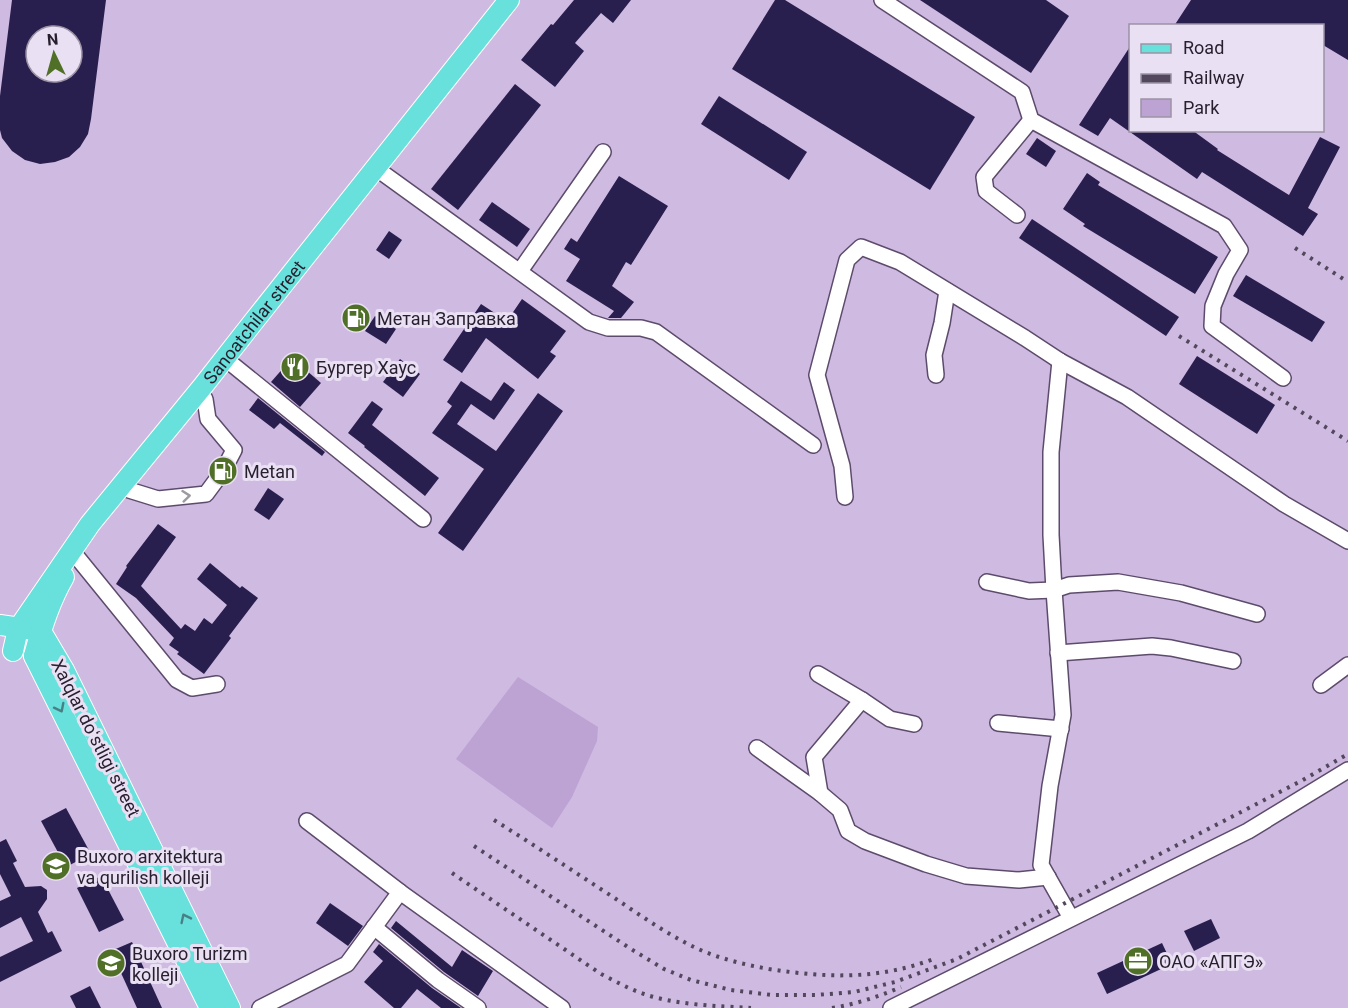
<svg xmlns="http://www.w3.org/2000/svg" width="1348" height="1008" viewBox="0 0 1348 1008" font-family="Roboto,sans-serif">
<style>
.green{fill:#bda2d4}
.building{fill:#291f4e;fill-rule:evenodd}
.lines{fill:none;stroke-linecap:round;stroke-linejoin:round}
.minor-casing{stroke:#5d4b6c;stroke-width:18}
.major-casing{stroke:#fff;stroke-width:22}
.minor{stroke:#fff;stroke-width:15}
.major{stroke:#68e0dc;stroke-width:20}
.rail{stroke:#52475c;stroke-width:4;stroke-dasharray:3 6;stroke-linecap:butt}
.oneway{stroke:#9e9aa1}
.oneway2{stroke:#488085}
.labels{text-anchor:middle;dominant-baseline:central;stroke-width:6;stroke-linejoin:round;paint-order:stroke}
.poi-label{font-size:18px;fill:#271f2e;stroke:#eae0f4;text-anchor:start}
.street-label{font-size:18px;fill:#271f2e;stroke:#eae0f4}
</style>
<rect width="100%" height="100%" fill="#cfbae1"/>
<path class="green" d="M518,677L598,727L597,741L572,797L552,828L456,759Z"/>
<g class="building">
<path d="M12,0H106L91,119L88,134L80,147L69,157L55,162L40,164L25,160L12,151L2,138L0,130V96ZM36,36H72V72H36Z"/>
<path d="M574,0H631L613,23L601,13L575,43L584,51L555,87L521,60L551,24L553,25Z"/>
<path d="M775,0H785L975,117L930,190L732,69Z"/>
<path d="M920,0H1046L1069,16L1031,73Z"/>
<path d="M1191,0H1348V60L1323,45V26H1174Z"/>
<path d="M1131,45V130H1192L1218,149L1217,150L1289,195L1320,137L1340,147L1308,208L1318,214L1303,236L1202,172L1197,179L1110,118L1098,136L1079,125Z"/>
<path d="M515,84L541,105L458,210L431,189Z"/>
<path d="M719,96L807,152L789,180L701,124Z"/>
<path d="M1037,138L1056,151L1046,167L1026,154Z"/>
<path d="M1087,173L1100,182L1098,185L1218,257L1195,294L1083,226L1085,224L1063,209Z"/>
<path d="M619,176L668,206L631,265L626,262L612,286L634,302L621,318H608L614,311L566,281L580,259L564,249L571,238L577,242Z"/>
<path d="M492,202L530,229L517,247L479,220Z"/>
<path d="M1032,219L1179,317L1166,336L1019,238Z"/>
<path d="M389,231L402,240L389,259L376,250Z"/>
<path d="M1246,275L1325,322L1312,342L1233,296Z"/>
<path d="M522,299L566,331L550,352L556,356L538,379L486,338L462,373L443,360L481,304L507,321Z"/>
<path d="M375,316L396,329L386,344L365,331Z"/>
<path d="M1197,356L1275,405L1257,434L1179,384Z"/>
<path d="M292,358L321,383L300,407L271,382Z"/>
<path d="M400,359L420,374L403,397L383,382Z"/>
<path d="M461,381L491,401L504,382L515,390L494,420L471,404L457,424L496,451L538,393L563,411L463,551L438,533L484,469L432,433L452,406L447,402Z"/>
<path d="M258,398L325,452L322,456L280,423L274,429L249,410Z"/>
<path d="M372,401L383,409L372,425L439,478L425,496L364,447L365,446L348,433Z"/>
<path d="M268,488L284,499L269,520L254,510Z"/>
<path d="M158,524L176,537L141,586L181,629L185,624L195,631L204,618L212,624L227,605L197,579L210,563L240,588L242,586L258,598L229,636L231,638L204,674L177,654L179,652L169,645L174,638L136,598L116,584L127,567L126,566Z"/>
<path d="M66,808L91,854L66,867L41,821Z"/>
<path d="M6,839L17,861L13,863L25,887L41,886L47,890V899L38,912L48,933L52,931L62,951L0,982V957L33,941L21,917L0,928V901L11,896L0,874V842Z"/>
<path d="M101,876L124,920L99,932L77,888Z"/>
<path d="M330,903L363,926L348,946L316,923Z"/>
<path d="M1211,919L1220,938L1194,951L1184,931Z"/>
<path d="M396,921L452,967L462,950L493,971L478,996L444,972L391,928Z"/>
<path d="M132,942L162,1008H137L111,951Z"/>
<path d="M1162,943L1172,964L1107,994L1097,973Z"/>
<path d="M379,944L432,988L461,1008H441L417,989L401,1008H394L364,982L383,961L373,952Z"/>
<path d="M90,986L101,1008H76L70,996Z"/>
</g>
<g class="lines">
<g class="minor-casing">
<g id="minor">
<path d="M882,0L1022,92L1031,120L1224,226L1240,250L1226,274L1213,306L1212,326L1283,378"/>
<path d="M384,174L589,322L608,328H641L656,332L813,445"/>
<path d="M1017,215L986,191L984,177L1031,120"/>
<path d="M520,271L603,152"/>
<path d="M1060,361L1051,452V535L1054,590L1063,715L1050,786L1041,865L1071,918"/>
<path d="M233,365L423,519"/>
<path d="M936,375L934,355L942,323L947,291"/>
<path d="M129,490L158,499L206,494L223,471L234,450L208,419L205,399"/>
<path d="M845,497L842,466L817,375L847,260L861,247L900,262L1025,338L1060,361L1127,397L1284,504L1348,541"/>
<path d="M77,557L177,680L192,688L217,684"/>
<path d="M987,582L1029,591L1054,590L1069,585L1118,582L1181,593L1257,614"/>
<path d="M1058,653L1152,646L1171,648L1233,661"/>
<path d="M818,674L862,700L890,719L914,724"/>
<path d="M1321,685L1348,665"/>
<path d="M862,700L814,757L820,793L840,810L848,831L865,841L926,864L966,876L1019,880L1048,877"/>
<path d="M998,723L1061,729"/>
<path d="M757,748L820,793"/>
<path d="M307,821L400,892"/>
<path d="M374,927L438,980L478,1008"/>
<path d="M260,1008L347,964L400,892L562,1008"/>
<path d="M891,1008L1248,831L1348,770"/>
</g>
</g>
<g class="major-casing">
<g id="major">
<path d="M0,625L41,631L64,670L230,1008"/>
<path id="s1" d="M13,651L18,629L90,524L203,386L254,321L509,0"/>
<path d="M34,656C41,629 50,601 64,577"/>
<path d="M34,656L210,1008"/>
</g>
</g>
<use href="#minor" class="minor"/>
<use href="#major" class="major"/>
<g class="rail">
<path d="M1295,248L1348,282"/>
<path d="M1179,336L1348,441"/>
<path d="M494,820C534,845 573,871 613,897C637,913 661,930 686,943C712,957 741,964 769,969C827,978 880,980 936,958"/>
<path d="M474,846L631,949L664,969L691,980L731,990L772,995H816L854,992L895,982L957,959L1301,781L1348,754"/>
<path d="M452,873L601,974C615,981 629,989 644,994C676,1005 717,1006 751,1008"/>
<path d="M832,1008C856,1004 878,997 901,987"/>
</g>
</g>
<defs><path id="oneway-chevron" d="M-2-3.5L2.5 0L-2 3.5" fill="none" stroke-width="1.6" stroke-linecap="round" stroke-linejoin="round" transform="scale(1.5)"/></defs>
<use class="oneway" href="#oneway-chevron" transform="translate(186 496) rotate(-6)"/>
<g class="oneway2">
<use href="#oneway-chevron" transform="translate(60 708) rotate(63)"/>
<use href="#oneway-chevron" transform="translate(185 918) rotate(-116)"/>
</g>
<defs>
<g id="fuel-disc" transform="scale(1.5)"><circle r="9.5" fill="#517027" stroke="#eae0f4"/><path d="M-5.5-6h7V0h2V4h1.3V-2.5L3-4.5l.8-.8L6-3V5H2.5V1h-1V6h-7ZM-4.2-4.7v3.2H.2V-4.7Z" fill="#fff"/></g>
<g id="restaurant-disc" transform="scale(1.5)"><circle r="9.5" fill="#517027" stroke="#eae0f4"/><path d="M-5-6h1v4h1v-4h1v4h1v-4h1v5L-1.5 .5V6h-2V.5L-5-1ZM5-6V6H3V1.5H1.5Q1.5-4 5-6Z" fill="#fff"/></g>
<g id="university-disc" transform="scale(1.5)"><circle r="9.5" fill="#517027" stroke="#eae0f4"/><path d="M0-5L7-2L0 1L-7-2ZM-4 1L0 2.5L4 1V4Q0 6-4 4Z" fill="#fff"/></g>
<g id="office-disc" transform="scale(1.5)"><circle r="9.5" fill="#517027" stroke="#eae0f4"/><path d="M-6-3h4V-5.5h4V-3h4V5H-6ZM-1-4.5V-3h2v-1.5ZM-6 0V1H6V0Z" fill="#fff"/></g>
</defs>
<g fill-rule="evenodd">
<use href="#fuel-disc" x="356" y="318"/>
<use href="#restaurant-disc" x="295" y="367"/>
<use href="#fuel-disc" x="223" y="471"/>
<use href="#university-disc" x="56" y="866"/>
<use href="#office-disc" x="1138" y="961"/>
<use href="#university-disc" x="111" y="963"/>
</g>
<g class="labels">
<g class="poi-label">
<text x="377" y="318">Метан Заправка</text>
<text x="316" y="367">Бургер Хаус</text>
<text x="244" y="471">Metan</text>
<text x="77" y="856">Buxoro arxitektura<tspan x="77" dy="21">va qurilish kolleji</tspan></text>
<text x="132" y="953">Buxoro Turizm<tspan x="132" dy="21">kolleji</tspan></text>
<text x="1159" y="961">ОАО «АПГЭ»</text>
</g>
<g class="street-label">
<text stroke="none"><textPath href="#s1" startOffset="410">Sanoatchilar street</textPath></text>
<text transform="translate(96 738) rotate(63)">Xalqlar doʻstligi street</text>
</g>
</g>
<rect x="1129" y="24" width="195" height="108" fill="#eae0f4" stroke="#9c93a5" stroke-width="1.5"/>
<rect x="1141" y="44" width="30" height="9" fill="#68e0dc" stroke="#9c93a5" stroke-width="1.5"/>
<text x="1183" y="54" font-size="18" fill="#271f2e">Road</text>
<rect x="1141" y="74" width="30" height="9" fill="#52475c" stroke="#9c93a5" stroke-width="1.5"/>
<text x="1183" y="84" font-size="18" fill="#271f2e">Railway</text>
<rect x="1141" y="99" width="30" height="18" fill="#bda2d4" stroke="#9c93a5" stroke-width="1.5"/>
<text x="1183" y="114" font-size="18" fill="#271f2e">Park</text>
<g transform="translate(54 54) rotate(355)"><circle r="28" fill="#eae0f4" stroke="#9c93a5" stroke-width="1.5"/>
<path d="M0-4.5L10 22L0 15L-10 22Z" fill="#517027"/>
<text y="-9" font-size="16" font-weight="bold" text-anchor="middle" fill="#271f2e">N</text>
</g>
</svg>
